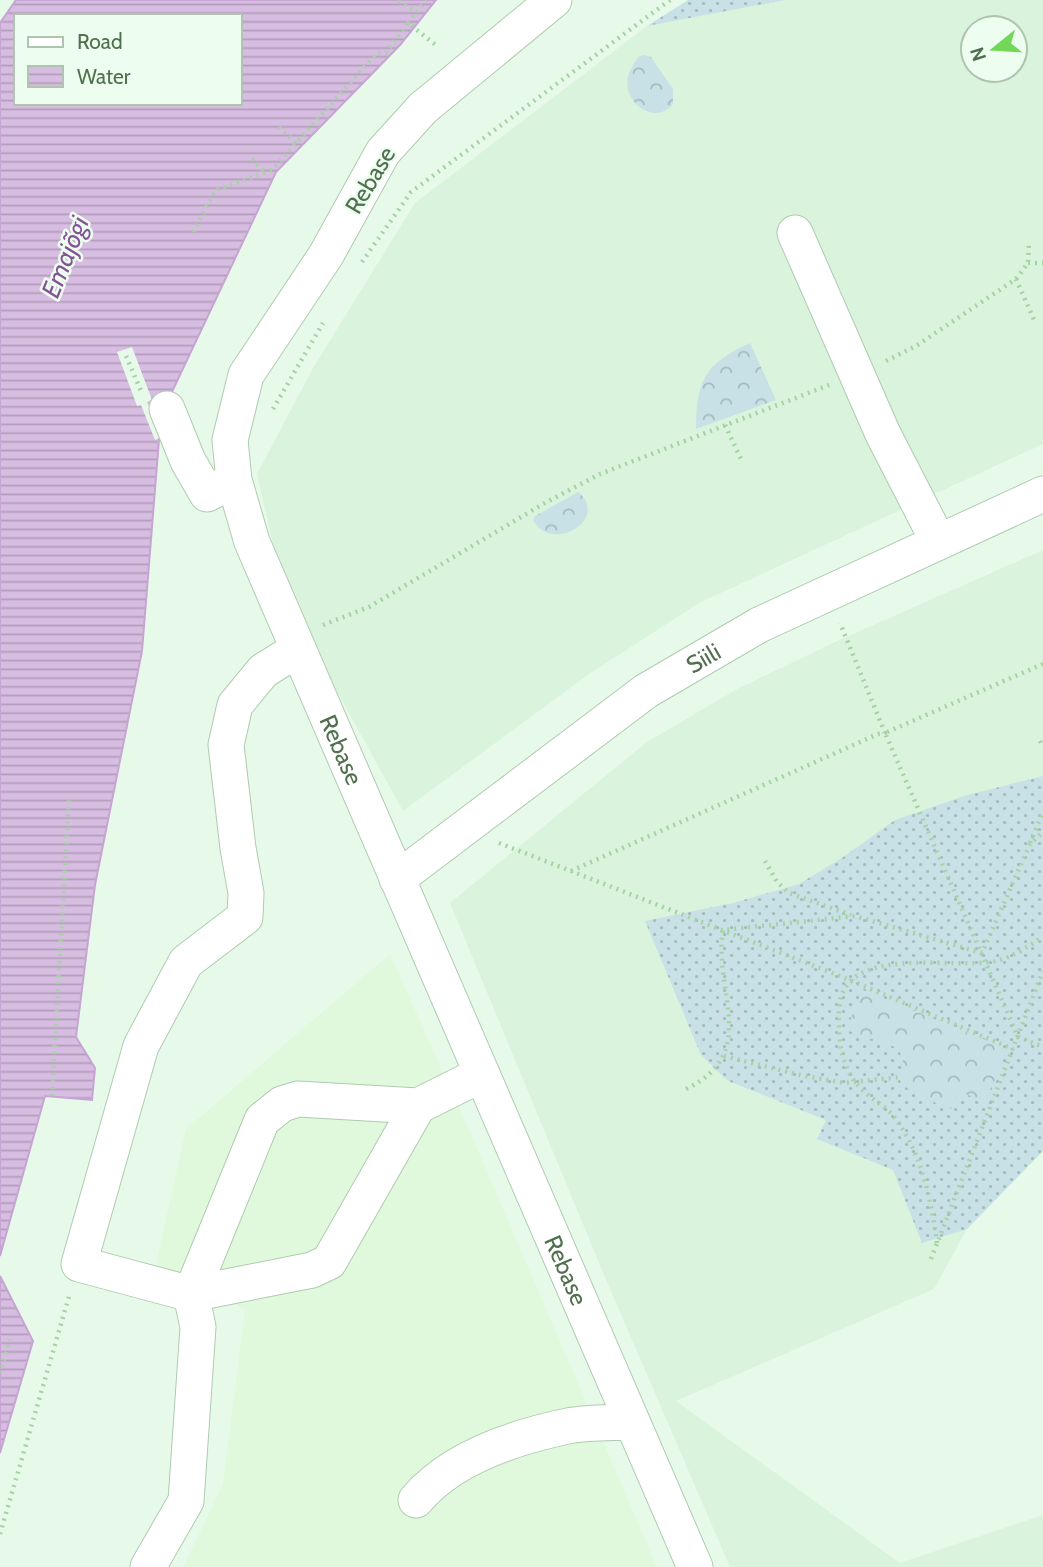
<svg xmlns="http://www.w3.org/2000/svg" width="1043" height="1567" viewBox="0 0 1043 1567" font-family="Cabin,sans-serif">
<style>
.residential{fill:#d9f3dc;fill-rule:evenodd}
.commercial{fill:#e0f9dc}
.grass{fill:url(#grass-dots)}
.forest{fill:url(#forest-crowns)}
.water{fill:url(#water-rules);stroke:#c6a5d3;stroke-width:2;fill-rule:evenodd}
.pier{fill:#e7faea}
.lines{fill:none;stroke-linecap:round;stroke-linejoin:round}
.minor-casing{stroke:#afcbb0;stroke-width:37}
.path{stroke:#a7d2a5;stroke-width:4.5;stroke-dasharray:2 5;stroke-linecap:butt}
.minor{stroke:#fff;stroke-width:35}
.labels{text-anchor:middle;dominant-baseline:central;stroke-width:5;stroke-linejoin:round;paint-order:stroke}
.street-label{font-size:24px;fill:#51714e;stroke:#edfdf0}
.water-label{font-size:26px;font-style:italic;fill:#855497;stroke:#edfdf0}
</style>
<defs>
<pattern id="grass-dots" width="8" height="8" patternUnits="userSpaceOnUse" patternTransform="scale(1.75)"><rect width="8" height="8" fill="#c7e1e7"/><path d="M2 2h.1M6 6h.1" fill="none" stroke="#a4bbbd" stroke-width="1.8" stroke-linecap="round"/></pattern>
<pattern id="forest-crowns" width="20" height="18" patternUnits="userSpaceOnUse" patternTransform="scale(1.75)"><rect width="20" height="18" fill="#c7e1e7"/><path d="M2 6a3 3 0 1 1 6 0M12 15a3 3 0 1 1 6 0" fill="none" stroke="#a4bbbd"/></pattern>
<pattern id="water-rules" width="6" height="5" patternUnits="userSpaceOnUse" patternTransform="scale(1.75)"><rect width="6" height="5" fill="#d7bde2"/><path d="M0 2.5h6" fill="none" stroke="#b19eb9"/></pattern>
</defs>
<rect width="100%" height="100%" fill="#e7faea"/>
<g class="residential">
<path d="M786,0H1043V444L699,603L589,674L403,811L318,657L276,557L257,474L313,368L415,203L647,26ZM973,28H1015V70H973Z"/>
<path d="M1043,550V1151L967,1229L934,1289L676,1401L900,1563L1043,1515V1567H730L604,1275L450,903L647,742L739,688L833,643Z"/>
</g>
<path class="commercial" d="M390,954L474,1141L657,1567H183L223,1484L245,1309L156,1264L186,1129Z"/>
<g class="grass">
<path d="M688,0H786L647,26Z"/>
<path d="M1043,776V1151L967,1229L922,1243L893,1170L817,1139L826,1120L728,1081L701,1055L645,921L733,903L799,884L842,858L895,820L964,796Z"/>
</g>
<g class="forest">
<path d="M644,55L651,57L673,89V104C654,127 622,101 628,77C629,70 635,63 638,57Z"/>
<path d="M750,343L776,400L696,429C696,381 705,363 750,343Z"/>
<path d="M578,492C611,518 552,555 533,520L535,516Z"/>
<path d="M863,990L995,1044C1010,1059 992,1085 984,1102L959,1091L951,1109L914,1094L900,1082L903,1060L898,1048L846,1030Z"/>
</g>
<g class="water">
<path d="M16,0H436L400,45L276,172L161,415L142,651L95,885L76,1037L95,1068L92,1100L45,1096L0,1256V23ZM16,16H240V103H16Z"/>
<path d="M0,1276L33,1341L0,1453Z"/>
</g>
<path class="pier" d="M132,347L152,400L147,402L162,437L155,440L141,405L137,406L117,352Z"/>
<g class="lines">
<g class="minor-casing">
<g id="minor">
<path id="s1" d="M554,0L423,108L383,152L326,255L246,375L230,440L234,480L252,542L695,1567"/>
<path d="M795,233L883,434L938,541"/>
<path d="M167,409L188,461L207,494L234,480"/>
<path d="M298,649L263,671L235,705L226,745L238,848L246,893L245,917L186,962L141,1046L79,1264L191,1294L262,1120L282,1104L298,1099L418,1106L482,1074"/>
<path id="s2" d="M397,879L646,691L759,625L1043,494"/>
<path d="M416,1500C451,1458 515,1437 568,1426C588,1422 611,1423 632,1422"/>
<path d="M148,1567L186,1501L198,1327L191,1294L312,1270L329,1262L418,1106"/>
</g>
</g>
<g class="path">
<path d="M399,0L416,12"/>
<path d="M408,23L426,0"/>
<path d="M279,127L296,143"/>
<path d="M252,159L265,173"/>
<path d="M193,232L216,190L272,170L377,53H386L408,23L437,46"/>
<path d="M362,262L411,192L670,0"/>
<path d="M1028,263H1043"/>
<path d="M1016,279L1035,322"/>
<path d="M126,356L141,391"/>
<path d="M886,361L916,346L1016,279L1028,263L1029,242"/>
<path d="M273,409L323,323"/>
<path d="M725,425L742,461"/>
<path d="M323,625L369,607L543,504L600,474L829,385"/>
<path d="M1043,664L885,733L1018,1037L1043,1047"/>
<path d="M1040,741L1043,747"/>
<path d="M499,843L840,976L1013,1049"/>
<path d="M1030,843L1043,812"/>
<path d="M765,861L777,882L789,893L851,915"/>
<path d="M571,871L878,734L885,733L840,623"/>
<path d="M724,1056L800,1075L845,1083L900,1077"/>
<path d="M686,1089C761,1053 713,992 723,930L855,916L982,953L1030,844L1043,832"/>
<path d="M52,1096L69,797"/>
<path d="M937,1243C931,1200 922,1154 895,1118C884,1104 865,1096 855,1082C840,1062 838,1035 839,1011C840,941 956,971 996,961C1013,957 1028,946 1043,937"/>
<path d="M931,1259L1043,971"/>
<path d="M0,1374L10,1339"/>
<path d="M0,1534L70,1293"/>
</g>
<use href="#minor" class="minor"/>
</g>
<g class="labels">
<g class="street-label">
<text transform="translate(370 180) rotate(-59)">Rebase</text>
<text stroke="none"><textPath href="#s2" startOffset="378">Siili</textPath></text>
<text stroke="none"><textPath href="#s1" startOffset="889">Rebase</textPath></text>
<text stroke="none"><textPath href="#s1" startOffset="1456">Rebase</textPath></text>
</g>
<g class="water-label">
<text transform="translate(65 257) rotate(-68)">Emajõgi</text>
</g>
</g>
<rect x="14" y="14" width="228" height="91" fill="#edfdf0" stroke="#afc5af" stroke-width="2"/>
<rect x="28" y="37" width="35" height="10" fill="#ffffff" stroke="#afc5af" stroke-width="2"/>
<text x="77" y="49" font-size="21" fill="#51714e">Road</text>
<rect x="28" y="66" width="35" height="21" fill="url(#water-rules)" stroke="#afc5af" stroke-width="2"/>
<text x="77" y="84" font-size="21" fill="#51714e">Water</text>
<g transform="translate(994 49) rotate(252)"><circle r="33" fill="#edfdf0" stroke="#afc5af" stroke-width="2"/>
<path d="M0-5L12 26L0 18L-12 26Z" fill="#73d858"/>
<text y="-10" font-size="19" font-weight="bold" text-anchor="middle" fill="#51714e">N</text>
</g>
</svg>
